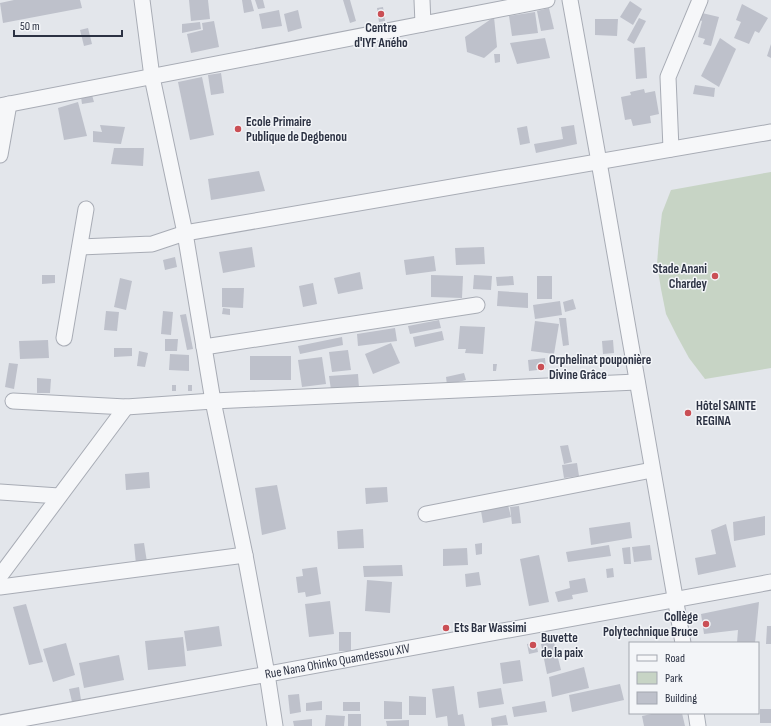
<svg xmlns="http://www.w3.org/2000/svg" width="771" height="726" viewBox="0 0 771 726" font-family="'Sofia Sans Condensed',sans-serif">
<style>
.green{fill:#c7d4c5}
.building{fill:#bec1cb}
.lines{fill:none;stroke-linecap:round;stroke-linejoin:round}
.street-casing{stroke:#a8acb5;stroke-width:17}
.street{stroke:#f6f7f9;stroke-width:15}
.poi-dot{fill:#ca4f55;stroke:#f3f5f8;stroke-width:1.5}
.labels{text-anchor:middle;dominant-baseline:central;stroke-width:3;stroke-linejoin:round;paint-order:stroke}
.poi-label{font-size:13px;font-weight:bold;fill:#2c3243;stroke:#f3f5f8;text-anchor:start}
.street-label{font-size:13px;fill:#2c3243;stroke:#f3f5f8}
</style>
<rect width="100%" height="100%" fill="#e3e6eb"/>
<path class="green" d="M771,172V368L705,379L689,358L677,336L666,314L661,289L657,264L659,239L662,213L671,190Z"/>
<g class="building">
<path d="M14,0H80L82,8L3,23L0,3Z"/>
<path d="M189,0H208L210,19L191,21Z"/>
<path d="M242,0H251L254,11L244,13Z"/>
<path d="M255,0H263L265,8L258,9Z"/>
<path d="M343,0H350L356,21L350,23Z"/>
<path d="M630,1L642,9L633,25L620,17Z"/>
<path d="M742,4L768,18L759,33L755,31L749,44L734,38L741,22L736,20Z"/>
<path d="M383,7L385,21L379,22L377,8Z"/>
<path d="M549,8L554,29L541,31L537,11Z"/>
<path d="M279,10L282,26L262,29L259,14Z"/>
<path d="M298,10L302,28L288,32L284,14Z"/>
<path d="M535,12L538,33L512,36L509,16Z"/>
<path d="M702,13L719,17L711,46L703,44L705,39L698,37L702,21L700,20Z"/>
<path d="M494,17L497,47L484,58L467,52L465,37Z"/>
<path d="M639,18L646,21L634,44L627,40Z"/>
<path d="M595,19H618L617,36L595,35Z"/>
<path d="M214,21L219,47L191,53L187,34L203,30L202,23Z"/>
<path d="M200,22L201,29L182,33V24Z"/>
<path d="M88,28L92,44L84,46L80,30Z"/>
<path d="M545,38L550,58L517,64L510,43Z"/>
<path d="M720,38L736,49L719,87L701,76Z"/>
<path d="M771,44V58L767,56Z"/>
<path d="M645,47L647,78L636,79L634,48Z"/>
<path d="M494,54H500V62L495,63Z"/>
<path d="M221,73L224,93L211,95L208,75Z"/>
<path d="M202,77L214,135L190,140L178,82Z"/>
<path d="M695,85L715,88L714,97L693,94Z"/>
<path d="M644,89L645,93L655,91L659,114L650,116L651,123L633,126L631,119L625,120L621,97L631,95L630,92Z"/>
<path d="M92,95L94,102L82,104L81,97Z"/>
<path d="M78,102L87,136L64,140L58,108Z"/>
<path d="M100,125L125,127L121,144L93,142V131L102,132Z"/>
<path d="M574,125L577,144L536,153L534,144L563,139L561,127Z"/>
<path d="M527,126L530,143L520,145L517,128Z"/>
<path d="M114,148H144L143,166L111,164Z"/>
<path d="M259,171L265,191L211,200L208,179Z"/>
<path d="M252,247L255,267L223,273L219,252Z"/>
<path d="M484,247L485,264L456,265L455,248Z"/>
<path d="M434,256L436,271L406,275L404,260Z"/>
<path d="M175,257L177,267L165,270L163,260Z"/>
<path d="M360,272L363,289L338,294L334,278Z"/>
<path d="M42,275H55V283L42,284Z"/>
<path d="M431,275L463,276L462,298L431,297Z"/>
<path d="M474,275L492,276L491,290L473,289Z"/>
<path d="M513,276L514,285L497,286L496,277Z"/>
<rect x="537" y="276" width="15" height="23"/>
<path d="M120,278L132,281L126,310L114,307Z"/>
<path d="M313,283L317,304L303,307L299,286Z"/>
<path d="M222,288H244L243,308L222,307Z"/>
<path d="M498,291L528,293V308L497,306Z"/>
<path d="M573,299L576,309L565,312L563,302Z"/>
<path d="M560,301L562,315L535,319L533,305Z"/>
<path d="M223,308L230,309V315L222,314Z"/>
<path d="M106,311L119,312L117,331L104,330Z"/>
<path d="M163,311L173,312L171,335L161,334Z"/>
<path d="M186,314L193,349L187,350L180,315Z"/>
<path d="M559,318H566L569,345L563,346Z"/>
<path d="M439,320L441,328L410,334L408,326Z"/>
<path d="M535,321L559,324L554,354L531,351Z"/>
<path d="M460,326L485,327L483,354L465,353L466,349H458Z"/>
<path d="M395,328L397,341L358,346L357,334Z"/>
<path d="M442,331L444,340L415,347L413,337Z"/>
<path d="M342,337L343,345L300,354L298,346Z"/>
<path d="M165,339H178L177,351H165Z"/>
<path d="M48,340L49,358L20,359L19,341Z"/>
<path d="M613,340L614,353L603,354L602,341Z"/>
<path d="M391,343L400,363L373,374L365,354Z"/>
<path d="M114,348H132V356L114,357Z"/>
<path d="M348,350L351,370L332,372L329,352Z"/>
<path d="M139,351L148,353L145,367L137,366Z"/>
<path d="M170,354L189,355V371L169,370Z"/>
<rect x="250" y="356" width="41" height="24"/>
<path d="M322,357L326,384L302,387L298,360Z"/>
<path d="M545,358L546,369L529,371L528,360Z"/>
<path d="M9,363L18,364L14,389L5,387Z"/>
<path d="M493,364H497L496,371H493Z"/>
<path d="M464,373L466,380L447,385L446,377Z"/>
<path d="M358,374L359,388L331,390L329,376Z"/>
<path d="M37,378L51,379L50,393H37Z"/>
<rect x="172" y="385" width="4" height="6"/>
<rect x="188" y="385" width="4" height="6"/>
<path d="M568,445L572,462L564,464L560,446Z"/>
<path d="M577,463L579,476L564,478L562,465Z"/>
<path d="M149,472L150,488L126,490L125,474Z"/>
<path d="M277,485L286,529L262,535L255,488Z"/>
<path d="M387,487L388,502L366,504L365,488Z"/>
<path d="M508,505L511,517L483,523L481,511Z"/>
<path d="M519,506L521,523L512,524L510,507Z"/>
<path d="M765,516V535L734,541L733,522Z"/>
<path d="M630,522L632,538L591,545L589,528Z"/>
<path d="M726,524L736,567L698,575L695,558L716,554L711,530Z"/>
<path d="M363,529L364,548L338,549L337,531Z"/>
<path d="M144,543L147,562L136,564L134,544Z"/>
<path d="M482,543V554L476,555L475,544Z"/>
<path d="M609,545L611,556L568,562L566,552Z"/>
<path d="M650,545L652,560L634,562L632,547Z"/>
<path d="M630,547L631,564H624L622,548Z"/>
<path d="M467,548L468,565L443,566V549Z"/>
<path d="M539,555L549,602L529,606L520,559Z"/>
<path d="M402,565L403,576L364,577L363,566Z"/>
<path d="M317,567L321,594L306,597L305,592L298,593L296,577L303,576L302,569Z"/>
<path d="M613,568L614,577L607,578L606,569Z"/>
<path d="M479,572L481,585L466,587L465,574Z"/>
<path d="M585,578L588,592L572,595L573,599L558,602L555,592L570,588L569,581Z"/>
<path d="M367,580L392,582L390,613L365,611Z"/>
<path d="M330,601L334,634L309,637L305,604Z"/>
<path d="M759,602L755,643H737L738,630L704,634L701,614Z"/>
<path d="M26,604L43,662L29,665L13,607Z"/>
<path d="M219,626L222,646L187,651L184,631Z"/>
<path d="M767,626H771V644H766Z"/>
<rect x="339" y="632" width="12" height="19"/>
<path d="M183,637L186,666L148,670L145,641Z"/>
<path d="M536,642L538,652L529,654L527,644Z"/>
<path d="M554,642L561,670L547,674L541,644Z"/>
<path d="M66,643L75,675L53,682L43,649Z"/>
<path d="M119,655L124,680L84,688L79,663Z"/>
<path d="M520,660L523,681L503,684L500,663Z"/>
<path d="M584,667L589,688L552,697L549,677Z"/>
<path d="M620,684L624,700L572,712L569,695Z"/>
<path d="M454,686L458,715L463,714L465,726H448L447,716L436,718L432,689Z"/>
<path d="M79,687L81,700L72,702L69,689Z"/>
<path d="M501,688L504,704L479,708L477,692Z"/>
<path d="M299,694L301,712L290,714L288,695Z"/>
<path d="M409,696L426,697V715H409Z"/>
<path d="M322,701V710L306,711V703Z"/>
<path d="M384,701L402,702V719H384Z"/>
<path d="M545,701L547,712L514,717L512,707Z"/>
<rect x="343" y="702" width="17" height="9"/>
<rect x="760" y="709" width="11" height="14"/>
<path d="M656,713H682L685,726H644L642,716Z"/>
<rect x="348" y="714" width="13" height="12"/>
<path d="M326,715L345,716L344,726H325Z"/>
<path d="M506,715L508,725L492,726L491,718Z"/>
<path d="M312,719V726H294L293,721Z"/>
<path d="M409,720V726H387L386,721Z"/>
</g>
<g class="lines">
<g class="street-casing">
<g id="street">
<path d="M142,0L152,77L185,233L213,401L245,555L267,674L275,726"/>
<path d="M422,0L423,24"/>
<path d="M570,0L599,162L683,643"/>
<path d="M0,106L547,0"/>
<path d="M671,149L668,77L700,0"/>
<path d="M0,155L9,104"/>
<path d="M80,247L152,244L185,233L771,132"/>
<path d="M64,338L86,209"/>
<path d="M204,347L477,305"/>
<path d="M13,401L126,407L213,401L637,382"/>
<path d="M0,492L59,496"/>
<path d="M426,514L652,470"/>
<path d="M0,576L126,407"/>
<path d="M0,587L245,555"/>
<path d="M696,713L698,726"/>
<path id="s1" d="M0,723L771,582"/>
</g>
</g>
<use href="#street" class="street"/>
</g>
<g class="poi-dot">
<circle cx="381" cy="14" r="4"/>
<circle cx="238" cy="129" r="4"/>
<circle cx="715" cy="276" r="4"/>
<circle cx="541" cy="367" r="4"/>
<circle cx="688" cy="413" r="4"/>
<circle cx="706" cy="624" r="4"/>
<circle cx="446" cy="628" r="4"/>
<circle cx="533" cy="645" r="4"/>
</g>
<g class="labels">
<g class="poi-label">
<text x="381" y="28" text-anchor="middle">Centre<tspan x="381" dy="15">d'IYF Aného</tspan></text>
<text x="246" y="122">Ecole Primaire<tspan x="246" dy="15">Publique de Degbenou</tspan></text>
<text x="707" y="269" text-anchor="end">Stade Anani<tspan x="707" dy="15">Chardey</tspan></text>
<text x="549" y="360">Orphelinat pouponière<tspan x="549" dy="15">Divine Grâce</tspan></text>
<text x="696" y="406">Hôtel SAINTE<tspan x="696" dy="15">REGINA</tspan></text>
<text x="698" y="617" text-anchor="end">Collège<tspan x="698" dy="15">Polytechnique Bruce</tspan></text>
<text x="454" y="628">Ets Bar Wassimi</text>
<text x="541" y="638">Buvette<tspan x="541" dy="15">de la paix</tspan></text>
</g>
<g class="street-label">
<text stroke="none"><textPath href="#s1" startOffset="343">Rue Nana Ohinko Quamdessou XIV</textPath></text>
</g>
</g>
<rect x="629" y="642" width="130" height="72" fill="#f3f5f8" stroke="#a3a7b0"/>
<rect x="637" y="655" width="20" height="6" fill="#f6f7f9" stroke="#a3a7b0"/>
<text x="665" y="662" font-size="12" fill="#2c3243">Road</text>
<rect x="637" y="672" width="20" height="12" fill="#c7d4c5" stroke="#a3a7b0"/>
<text x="665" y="682" font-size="12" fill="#2c3243">Park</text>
<rect x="637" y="692" width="20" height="12" fill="#bec1cb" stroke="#a3a7b0"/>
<text x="665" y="702" font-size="12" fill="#2c3243">Building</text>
<path d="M14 30v6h108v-6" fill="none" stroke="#2c3243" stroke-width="2"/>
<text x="20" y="30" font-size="12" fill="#2c3243" stroke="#f3f5f8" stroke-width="3" paint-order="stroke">50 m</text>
</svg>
